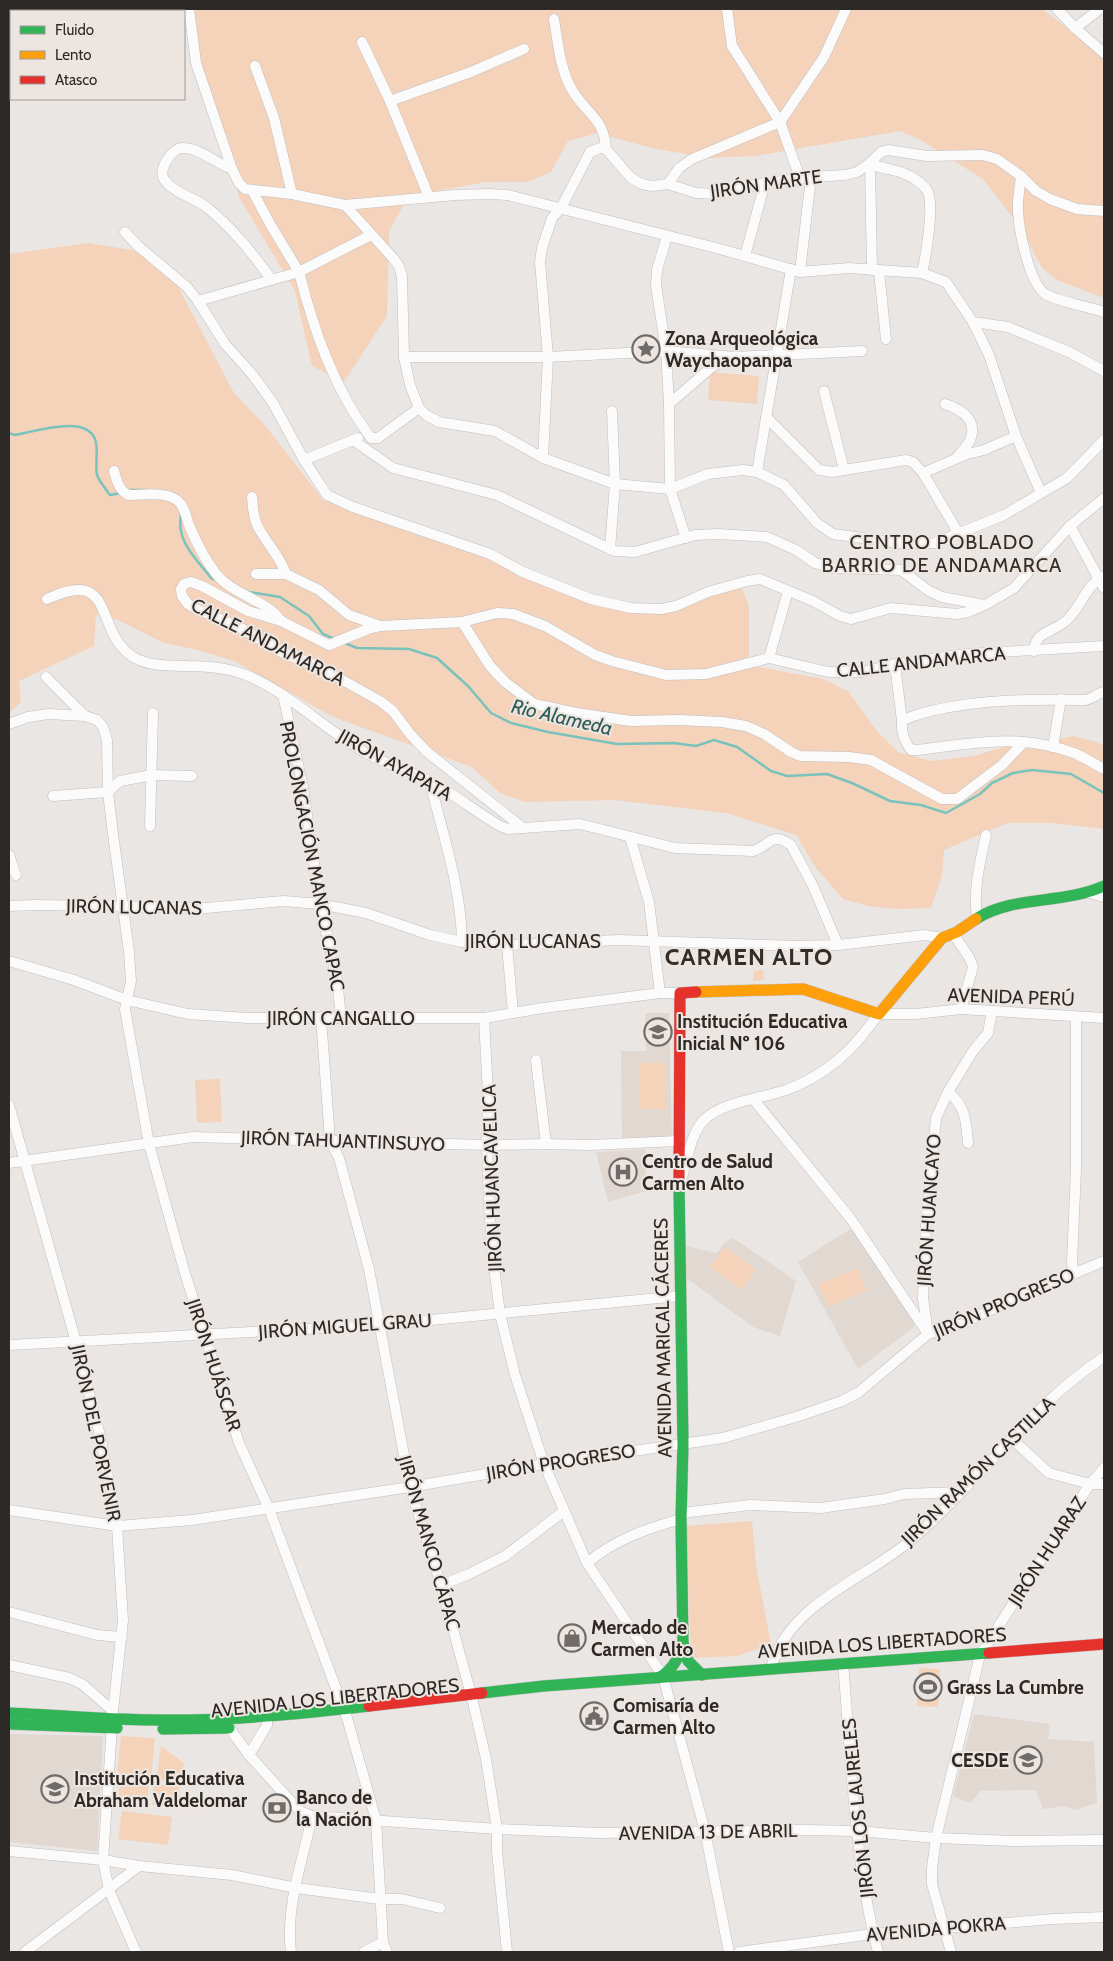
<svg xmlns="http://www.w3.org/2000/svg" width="1113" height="1961" viewBox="0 0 1113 1961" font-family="Cabin,sans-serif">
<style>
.built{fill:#e1d8d2}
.green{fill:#f4d3ba}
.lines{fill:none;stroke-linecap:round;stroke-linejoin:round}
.stream{stroke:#79c3bc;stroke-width:2.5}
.street-casing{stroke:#c2bebc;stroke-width:11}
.fast-casing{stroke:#c2bebc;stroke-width:12}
.slow-casing{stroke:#c2bebc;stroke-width:12}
.jam-casing{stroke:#c2bebc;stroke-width:12}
.street{stroke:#fcfbfb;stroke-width:10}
.fast{stroke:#30b455;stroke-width:11}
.slow{stroke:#ff9f0a;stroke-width:11}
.jam{stroke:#e5322d;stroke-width:11}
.labels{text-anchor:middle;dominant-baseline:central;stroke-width:4;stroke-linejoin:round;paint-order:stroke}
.street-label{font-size:19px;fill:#2c2927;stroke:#ede5e0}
.poi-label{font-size:19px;font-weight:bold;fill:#2c2927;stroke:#ede5e0;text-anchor:start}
.neighbourhood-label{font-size:20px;letter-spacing:1px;fill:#342e2a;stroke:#ede5e0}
.water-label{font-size:20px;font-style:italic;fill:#2d5c57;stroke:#ede5e0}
.district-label{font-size:24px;font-weight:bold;letter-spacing:1px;fill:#342e2a;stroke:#ede5e0}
</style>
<rect width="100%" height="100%" fill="#eae6e3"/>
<g class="built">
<path d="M645,1013H669L672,1138H622L621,1051H646Z"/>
<path d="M645,1149L647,1191L608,1202L596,1152Z"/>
<path d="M852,1228L915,1318L914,1327L858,1369L798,1262Z"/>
<path d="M733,1238L796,1281L780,1336L753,1327L684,1276L687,1260L686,1246L717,1253L724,1243Z"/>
<path d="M974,1714L1050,1724L1048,1739L1094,1742L1097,1803L1075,1810L1064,1806L1043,1809L1036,1790L981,1791L970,1803L953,1796Z"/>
<path d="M9,1734L103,1736L97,1851L9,1842Z"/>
</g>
<g class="green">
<path d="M191,9H1042L1104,56V298L1059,281L1042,268L1021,228L983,179L919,139L900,131L755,156L709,158L651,148L598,133L568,141L551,172L528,182H486L436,191L403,206L389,231L387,316L344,382L312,366L295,291L239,197L188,32Z"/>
<path d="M88,243L137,251L172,275L234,393L264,424L323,500L477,552L570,595L645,611L719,589L742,588L749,607V665L823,679L848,691L876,730L898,752L931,761L974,756L1007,746L1044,742L1074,736L1097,742L1104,746V829L1052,823H1007L944,850L942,876L931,908L897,909L868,906L843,899L816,868L796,835L726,813L614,800L525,802L500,793L472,767L333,717L234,661L198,650L164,643L116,619L96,615L94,646L19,681L21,702L9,713V254Z"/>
<path d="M710,372L759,376L757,404L708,400Z"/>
<path d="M763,949L764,967H758L755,962L746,957V950Z"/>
<path d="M763,970L764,980L753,981L754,971Z"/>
<path d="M640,1063H665L666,1109H640Z"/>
<path d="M220,1079L222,1122L197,1123L195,1080Z"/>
<path d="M725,1247L756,1270L741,1290L710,1267Z"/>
<path d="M857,1268L867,1290L829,1307L818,1284Z"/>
<path d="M752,1521L756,1566L771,1644L737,1656L691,1658L686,1526Z"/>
<path d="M919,1668L940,1669L938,1707L917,1706Z"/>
<path d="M121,1736L155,1738L151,1779L117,1776Z"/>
<path d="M161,1746L184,1763L181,1783L156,1780Z"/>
<path d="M120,1781L149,1784L147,1804L118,1802Z"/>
<path d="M154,1784L180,1787L178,1807L152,1805Z"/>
<path d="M122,1811L172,1817L168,1845L118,1839Z"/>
</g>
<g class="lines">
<g class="stream">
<path d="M9,433L15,435C34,432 91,412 96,443C98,453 95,467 97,475C99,481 106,489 110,495L121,493"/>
<path d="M128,490H145"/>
<path d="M181,514C176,542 195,557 211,578L216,580"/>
<path d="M249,592L280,597L309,616L323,634L335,639"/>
<path d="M345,643L357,648L409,649L437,658L468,686L491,713L511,723L548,732L617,744L674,743L696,746L714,740L737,747L771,771L787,776L827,774L852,783L890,801L921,805L946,813L980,794L992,783L1013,773L1032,770L1071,774L1104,793"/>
</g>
<g class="street-casing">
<g id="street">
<path d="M189,9L196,63L232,169L239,183L245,189L292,194L345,205L455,195L489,194L508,195L720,249L800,272L849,268L922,273L946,282L973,322L1008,327L1069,352L1104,371"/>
<path d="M727,9L732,46L780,122L800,178"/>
<path d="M1057,9L1075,28L1104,53"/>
<path d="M554,19C558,43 560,69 572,90C586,114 604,117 606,149"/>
<path d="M1075,28L1100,9"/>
<path d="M362,42L390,101L429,197"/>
<path d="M255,66L274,118L292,194"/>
<path d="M390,101L471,72L524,49"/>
<path d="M232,169C217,164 200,148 183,148C173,147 157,170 164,179C173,193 193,197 205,206C232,227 252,253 272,280"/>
<path d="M1021,176C1020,188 1017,200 1018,211C1019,231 1029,282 1045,294C1054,300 1092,308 1104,312"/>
<path d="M668,184L679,168L692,159L780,122L824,57L846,9"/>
<path d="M345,205L393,258L399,266L402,276L404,357L410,385L419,408L426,415L439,422L495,431L543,458L615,484L670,489L708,474L743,470L757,472L784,485L817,523L833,534L907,544L935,543L1004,515L1067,478L1104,440"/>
<path d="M125,232L138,246L187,287L198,301L225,344L252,374L273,403L304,460L327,495L353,507L490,554L523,572L591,599L631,608L661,609L676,606L708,592L747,581L760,579L813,601L840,616L851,619L891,608L957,614L968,612L985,605L1014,588L1070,526L1104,498"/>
<path d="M371,235L299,272C314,331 334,389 371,438H378L419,408"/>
<path d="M667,236L657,270L656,285L666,351L669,404L670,489L686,538"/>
<path d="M745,256L765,183"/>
<path d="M872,270L870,163C881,169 892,169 903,173C911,176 924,184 928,192C934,208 926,256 922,273"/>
<path d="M879,271L886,339"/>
<path d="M800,272L811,177"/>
<path d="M198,301L299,272L270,224L252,190"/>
<path d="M973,322L989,355L1016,436L1041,493"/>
<path d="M404,357H548L666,351L735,357L862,351"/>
<path d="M824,391L844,470L906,460L913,462L923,473L967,454L984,450L1016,436"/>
<path d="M669,404L713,366L729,358"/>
<path d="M945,404C975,414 982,433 957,457"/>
<path d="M766,417L819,470L833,472L844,470"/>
<path d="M353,440L393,468L497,495L614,551L635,552L695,535L718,534L767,537L796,550L815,563L832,568L901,570L929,591L942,597L984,605"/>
<path d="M543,458L548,357L540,262L542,248L552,218L561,208L590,152L600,148L606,149L631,178L642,184L652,186L668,184L696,193L716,194L729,192L745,186L811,177L845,175L857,172L870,163L881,152L888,150L927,156L983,155L997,159L1021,176L1036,191L1050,199L1077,209L1104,211"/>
<path d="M304,460L358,438"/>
<path d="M114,471C117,481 119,491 129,495C144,495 166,491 178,501C185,507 186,517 189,525C196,542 205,560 217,575C235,596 267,600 281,621"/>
<path d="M757,472L791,269"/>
<path d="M923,473L959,534"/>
<path d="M252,497C253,506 253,516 257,525C265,542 280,555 286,574L319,590L349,615L380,626"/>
<path d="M1070,526L1104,588"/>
<path d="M610,549L615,484L612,411"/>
<path d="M256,574H286"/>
<path d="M47,599C117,566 93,631 133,657C150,667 169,665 188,666C209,666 231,668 251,677C292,696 325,729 364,752C385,764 409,770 430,781C454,794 476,812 500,826L508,829L580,824L675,848L753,851C771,845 771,831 791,845L813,886L838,945"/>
<path d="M462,622L490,666L505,682L534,704L576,713L631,721L679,720L722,722L746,726L764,734L791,752L800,756L849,757L871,760L942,799H957L1002,765L1024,742"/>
<path d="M1034,651C1035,631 1053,632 1066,621C1081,608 1086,584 1104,576"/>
<path d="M769,658L788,591"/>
<path d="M895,664L902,721"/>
<path d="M46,677L85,716"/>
<path d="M1104,692C1097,693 1093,699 1085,700C1035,699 984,699 935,710C923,713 912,715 902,721C901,732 904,741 911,750H918C973,743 1020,733 1074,753C1084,757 1094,764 1104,769"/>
<path d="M283,695L303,787L320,904L337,980L341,1017"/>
<path d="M9,724L28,717L49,714L85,716L97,720L103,727L107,740L108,792L113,834L129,952L131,981L125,1009L149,1144L184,1270L239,1443L269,1509L347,1718L376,1820L383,1942L387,1952"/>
<path d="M1053,747L1061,699"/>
<path d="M430,782C443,835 461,887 462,942"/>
<path d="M53,796L108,792L120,781L152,775L192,776"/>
<path d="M150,826L153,713"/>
<path d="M523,828L427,752L410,734L393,711L380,701L319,667L281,652L239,627L196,609L188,604L182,596L181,589L184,584L191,582L202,586L248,611L281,621L329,645L368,629L381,626L462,622L497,613L513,614L545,626L595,655L612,661L666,675L706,674L769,658L828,672H862L895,664L966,654L1104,646"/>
<path d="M630,837L649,902L660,993"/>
<path d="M9,855L16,875"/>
<path d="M1089,893L1104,897"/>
<path d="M9,906L36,905L206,908L283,901L320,904L366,913L430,935L462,942L507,945L619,940L795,946L838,945L925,935L942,938"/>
<path d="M977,917C973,889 980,862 986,835"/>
<path d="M954,935L969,957L973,967L961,1009"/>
<path d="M507,945L513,1013"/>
<path d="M9,961L74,980L127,1000L188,1014L247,1018H484L543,1008L660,993H680"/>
<path d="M321,1017L330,1141L339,1158L369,1269L410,1487L441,1585L473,1702L486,1759L497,1829V1851L507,1952"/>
<path d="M484,1018L488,1095L487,1145L489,1207L493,1258L500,1314L515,1375L544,1464L587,1563L663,1676L705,1831L729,1952"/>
<path d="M536,1060L546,1144"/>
<path d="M948,1092C966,1106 966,1122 968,1143"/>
<path d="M754,1100L851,1219L926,1331"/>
<path d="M9,1105L76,1342L101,1439L117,1526L123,1620L113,1711L103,1860L109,1890L136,1952"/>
<path d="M9,1163L193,1137L487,1145L546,1144L590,1145L678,1141"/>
<path d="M680,1183C688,1162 689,1136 704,1120C721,1102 763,1098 786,1090C808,1082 830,1068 847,1052C859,1041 869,1026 879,1014H916L961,1009L1104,1018"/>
<path d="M1075,1273L1072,1264L1076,1168V1017"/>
<path d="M928,1334L923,1298L926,1225L936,1118L948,1092L973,1051L988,1033L992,1011"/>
<path d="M9,1345L379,1325L680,1296"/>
<path d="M1012,1439L1049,1473L1090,1484H1104"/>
<path d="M9,1510L117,1526L192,1520L410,1487L544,1464L723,1438L799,1416L842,1401L859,1392L928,1334L962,1324L1009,1301L1104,1261"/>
<path d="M682,1513L750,1505L820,1508L885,1499L904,1494L961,1492"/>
<path d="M587,1563C614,1540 648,1528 681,1519"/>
<path d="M441,1585L469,1574L505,1556L564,1511"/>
<path d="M9,1612L97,1635L122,1637"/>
<path d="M843,1663C851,1756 854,1862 878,1952"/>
<path d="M9,1665L69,1678L82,1684L113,1711"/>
<path d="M771,1668C789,1603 864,1580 911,1540C979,1483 1029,1406 1104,1357"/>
<path d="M225,1722L249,1755L287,1797L301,1812L312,1816L497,1829L599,1833L804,1830L858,1831L936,1838L1013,1841L1104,1840"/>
<path d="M249,1755L267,1725V1716"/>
<path d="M9,1851L103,1860L139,1866L232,1875L296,1888L380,1899H402L440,1908"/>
<path d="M25,1952L139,1866"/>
<path d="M291,1952C285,1907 303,1860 312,1816"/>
<path d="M364,1952L383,1942"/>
<path d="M739,1952L873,1934L1053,1919L1104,1917"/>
<path d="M951,1952L932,1884V1868L936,1838L980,1655L1090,1484L1104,1468"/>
</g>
</g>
<g class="fast-casing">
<g id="fast">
<path d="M976,919C1014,895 1061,905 1104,886"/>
<path d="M679,1185L683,1444L681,1519L683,1643L688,1661L702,1675"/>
<path d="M660,1677C673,1669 679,1658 683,1643"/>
<path d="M482,1693L544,1686L989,1653"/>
<path d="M9,1713C58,1715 108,1720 157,1720C228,1721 299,1714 369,1706"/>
<path d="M9,1724L117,1728"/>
<path d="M163,1729L229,1728"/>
</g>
</g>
<g class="slow-casing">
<path id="slow" d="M696,992L803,989L879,1014L942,938L957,932L976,919"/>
</g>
<g class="jam-casing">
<g id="jam">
<path d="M679,1185L680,993L696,992"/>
<path d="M989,1653L1104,1644"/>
<path d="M369,1706L482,1693"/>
</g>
</g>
<use href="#street" class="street"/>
<use href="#fast" class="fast"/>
<use href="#slow" class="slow"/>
<use href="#jam" class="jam"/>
</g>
<defs>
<g id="sight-ring" transform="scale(1.4375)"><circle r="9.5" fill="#ede5e0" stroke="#6e6b69" stroke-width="1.5"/><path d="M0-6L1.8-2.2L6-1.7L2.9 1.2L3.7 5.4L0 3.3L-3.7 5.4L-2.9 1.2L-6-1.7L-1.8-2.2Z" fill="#6e6b69"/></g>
<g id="school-ring" transform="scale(1.4375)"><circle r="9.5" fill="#ede5e0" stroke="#6e6b69" stroke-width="1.5"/><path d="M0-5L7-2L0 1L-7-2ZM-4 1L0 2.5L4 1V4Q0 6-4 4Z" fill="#6e6b69"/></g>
<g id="hospital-ring" transform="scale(1.4375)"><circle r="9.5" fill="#ede5e0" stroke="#6e6b69" stroke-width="1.5"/><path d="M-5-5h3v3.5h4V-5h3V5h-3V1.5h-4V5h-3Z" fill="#6e6b69"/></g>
<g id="shop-ring" transform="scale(1.4375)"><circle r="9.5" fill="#ede5e0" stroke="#6e6b69" stroke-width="1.5"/><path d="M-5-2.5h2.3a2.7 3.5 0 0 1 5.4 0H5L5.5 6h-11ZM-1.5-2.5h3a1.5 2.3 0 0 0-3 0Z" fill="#6e6b69"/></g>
<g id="stadium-ring" transform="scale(1.4375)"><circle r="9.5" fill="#ede5e0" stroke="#6e6b69" stroke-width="1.5"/><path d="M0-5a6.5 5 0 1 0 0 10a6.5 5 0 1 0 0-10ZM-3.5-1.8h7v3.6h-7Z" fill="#6e6b69"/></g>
<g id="civic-ring" transform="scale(1.4375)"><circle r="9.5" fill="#ede5e0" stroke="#6e6b69" stroke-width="1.5"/><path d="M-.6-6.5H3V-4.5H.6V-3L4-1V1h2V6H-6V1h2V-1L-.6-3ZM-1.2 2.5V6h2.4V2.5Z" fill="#6e6b69"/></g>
<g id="bank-ring" transform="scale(1.4375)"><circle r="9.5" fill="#ede5e0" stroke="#6e6b69" stroke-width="1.5"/><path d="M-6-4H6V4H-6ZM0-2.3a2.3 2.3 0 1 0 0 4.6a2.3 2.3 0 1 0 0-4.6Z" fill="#6e6b69"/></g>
</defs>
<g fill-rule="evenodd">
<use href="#sight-ring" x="646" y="349"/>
<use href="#school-ring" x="658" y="1032"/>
<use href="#hospital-ring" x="623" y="1172"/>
<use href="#shop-ring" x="572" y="1638"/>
<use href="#stadium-ring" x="928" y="1687"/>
<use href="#civic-ring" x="594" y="1716"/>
<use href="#school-ring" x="1028" y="1760"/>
<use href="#school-ring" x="55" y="1789"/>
<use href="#bank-ring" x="277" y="1808"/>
</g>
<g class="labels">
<g class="street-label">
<text transform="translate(766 184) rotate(-8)">JIRÓN MARTE</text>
<text transform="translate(268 642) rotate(27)">CALLE ANDAMARCA</text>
<text transform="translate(921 662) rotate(-6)">CALLE ANDAMARCA</text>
<text transform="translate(395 765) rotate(29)">JIRÓN AYAPATA</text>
<text transform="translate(312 856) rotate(79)">PROLONGACIÓN MANCO CAPAC</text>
<text transform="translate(134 907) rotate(1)">JIRÓN LUCANAS</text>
<text x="533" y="941">JIRÓN LUCANAS</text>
<text transform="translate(1011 997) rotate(2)">AVENIDA PERÚ</text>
<text x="341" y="1018">JIRÓN CANGALLO</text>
<text transform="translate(343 1141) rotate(2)">JIRÓN TAHUANTINSUYO</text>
<text transform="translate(492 1178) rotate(-92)">JIRÓN HUANCAVELICA</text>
<text transform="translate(929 1210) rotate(-86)">JIRÓN HUANCAYO</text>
<text transform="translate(1004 1303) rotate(-23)">JIRÓN PROGRESO</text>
<text transform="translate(345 1326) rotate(-4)">JIRÓN MIGUEL GRAU</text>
<text transform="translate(663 1338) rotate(-91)">AVENIDA MARICAL CÁCERES</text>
<text transform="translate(214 1365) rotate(72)">JIRÓN HUÁSCAR</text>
<text transform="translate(96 1433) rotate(78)">JIRÓN DEL PORVENIR</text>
<text transform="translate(561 1462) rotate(-9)">JIRÓN PROGRESO</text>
<text transform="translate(978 1471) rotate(-44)">JIRÓN RAMÓN CASTILLA</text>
<text transform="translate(429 1543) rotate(74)">JIRÓN MANCO CÁPAC</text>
<text transform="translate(1047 1551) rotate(-57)">JIRÓN HUARAZ</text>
<text transform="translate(882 1643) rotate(-4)">AVENIDA LOS LIBERTADORES</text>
<text transform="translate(335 1698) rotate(-6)">AVENIDA LOS LIBERTADORES</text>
<text transform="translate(858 1808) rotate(-96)">JIRÓN LOS LAURELES</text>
<text transform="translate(708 1832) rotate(-1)">AVENIDA 13 DE ABRIL</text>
<text transform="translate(936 1929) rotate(-5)">AVENIDA POKRA</text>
</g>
<g class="poi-label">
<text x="665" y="338">Zona Arqueológica<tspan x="665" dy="22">Waychaopanpa</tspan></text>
<text x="677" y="1021">Institución Educativa<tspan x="677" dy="22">Inicial Nº 106</tspan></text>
<text x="642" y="1161">Centro de Salud<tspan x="642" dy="22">Carmen Alto</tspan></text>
<text x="591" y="1627">Mercado de<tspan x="591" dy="22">Carmen Alto</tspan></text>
<text x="947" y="1687">Grass La Cumbre</text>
<text x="613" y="1705">Comisaría de<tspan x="613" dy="22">Carmen Alto</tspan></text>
<text x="1009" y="1760" text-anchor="end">CESDE</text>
<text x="74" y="1778">Institución Educativa<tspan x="74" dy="22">Abraham Valdelomar</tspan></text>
<text x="296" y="1797">Banco de<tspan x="296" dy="22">la Nación</tspan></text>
</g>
<g class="neighbourhood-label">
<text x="942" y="542">CENTRO POBLADO<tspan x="942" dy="23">BARRIO DE ANDAMARCA</tspan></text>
</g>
<g class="water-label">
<text transform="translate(562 717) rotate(13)">Rio Alameda</text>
</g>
<g class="district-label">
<text x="749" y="956">CARMEN ALTO</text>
</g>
</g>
<rect width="1113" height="1961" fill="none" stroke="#2c2927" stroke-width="20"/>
<rect x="10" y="10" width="175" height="90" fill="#ede5e0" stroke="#a09a96"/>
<rect x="20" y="26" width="25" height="8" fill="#30b455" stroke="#a09a96"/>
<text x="55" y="35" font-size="15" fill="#2c2927">Fluido</text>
<rect x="20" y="51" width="25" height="8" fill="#ff9f0a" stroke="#a09a96"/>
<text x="55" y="60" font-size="15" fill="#2c2927">Lento</text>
<rect x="20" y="76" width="25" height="8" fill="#e5322d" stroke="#a09a96"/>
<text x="55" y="85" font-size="15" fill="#2c2927">Atasco</text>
</svg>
